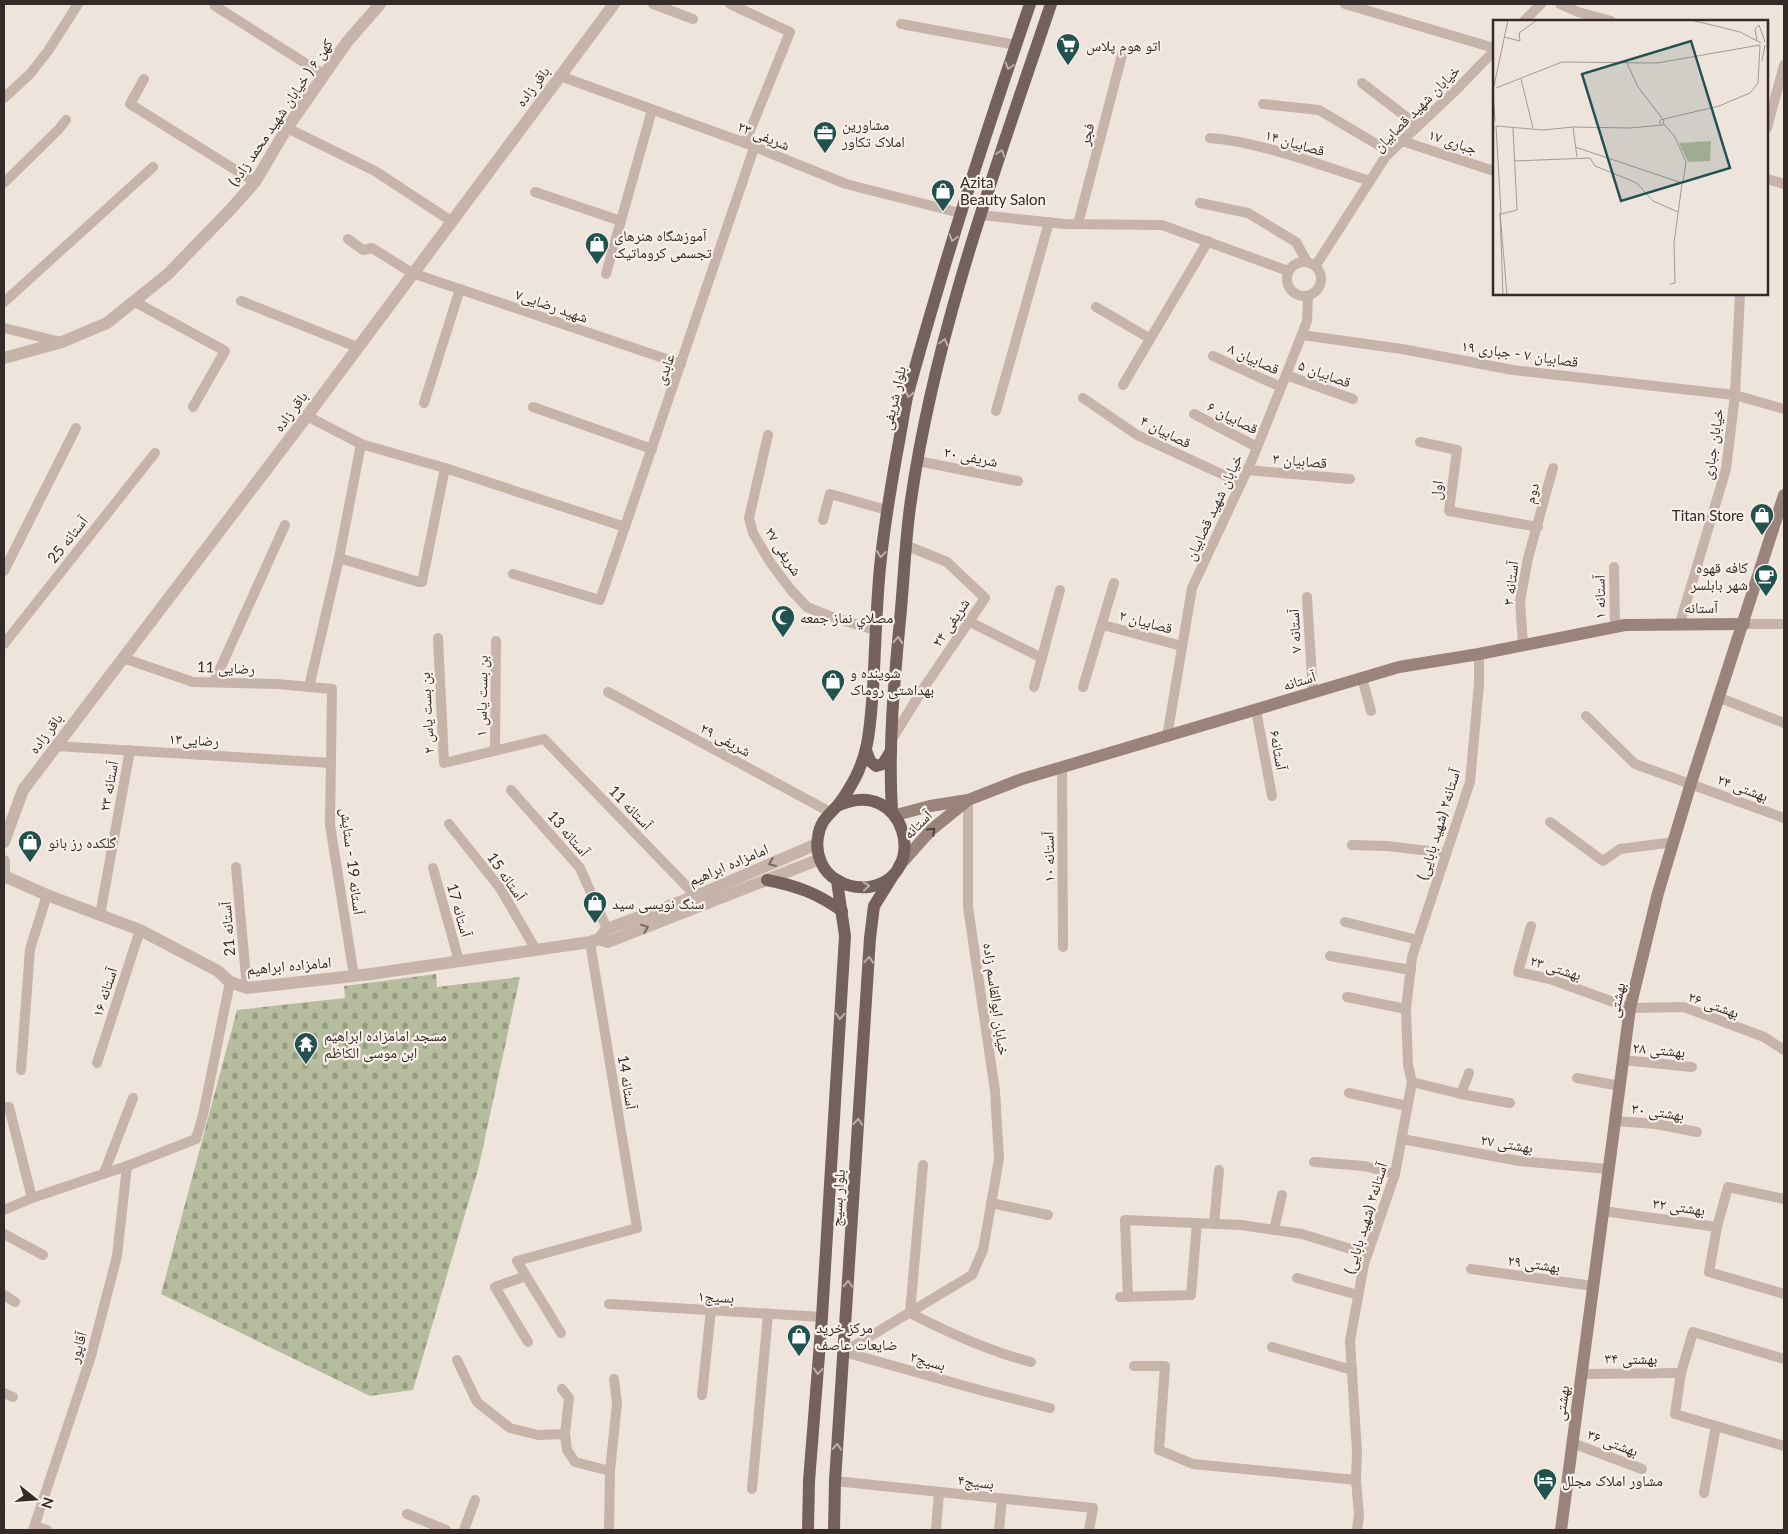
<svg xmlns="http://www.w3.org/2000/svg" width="1788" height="1534" viewBox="0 0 1788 1534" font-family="Lato,'Noto Naskh Arabic',sans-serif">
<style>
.cemetery{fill:url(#cemetery-stones)}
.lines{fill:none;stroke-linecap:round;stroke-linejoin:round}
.minor{stroke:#c6b3a9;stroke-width:10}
.tertiary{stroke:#c6b3a9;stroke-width:12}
.secondary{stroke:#9a837b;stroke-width:12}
.primary{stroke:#75615b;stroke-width:12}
.oneway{stroke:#bcafa9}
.oneway2{stroke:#4e413d}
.oneway3{stroke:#766862}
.labels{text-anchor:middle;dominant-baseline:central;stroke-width:4.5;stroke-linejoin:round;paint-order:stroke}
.poi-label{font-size:15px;fill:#342b28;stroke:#f7efe8;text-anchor:start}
.street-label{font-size:15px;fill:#342b28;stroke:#f7efe8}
.inset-river{fill:none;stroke:#7eaaa7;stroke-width:2.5}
.inset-road{fill:none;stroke:#a49a94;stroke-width:1}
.view{fill:#22524f;fill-opacity:0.15;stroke:#22524f;stroke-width:2.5}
.inset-edge{fill:none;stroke:#342b28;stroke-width:2.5}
</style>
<defs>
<pattern id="cemetery-stones" width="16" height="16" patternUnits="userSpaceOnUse" patternTransform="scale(1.25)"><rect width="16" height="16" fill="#b6bd9e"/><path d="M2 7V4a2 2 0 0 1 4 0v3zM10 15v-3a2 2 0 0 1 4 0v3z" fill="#959a81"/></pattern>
</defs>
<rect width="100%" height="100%" fill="#efe4dc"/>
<path class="cemetery" d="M436,974L437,987L520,977L478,1170L413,1390L370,1396L161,1294L237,1010L345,998L344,986Z"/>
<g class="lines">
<g class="minor">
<path d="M653,4L693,19"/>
<path d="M730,4L790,32L745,143"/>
<path d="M1345,4L1494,48"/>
<path d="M1560,4L1578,12L1611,21"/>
<path d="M215,6L324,75"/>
<path d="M1524,21L1541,4"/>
<path d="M901,24L1016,45"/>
<path d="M560,76L745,143L846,184L960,213"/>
<path d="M144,79L130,104L255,182"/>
<path d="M1362,83L1418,126"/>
<path d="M4,98L30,74L48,51L78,4"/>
<path d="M1263,104L1319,110L1390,152"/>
<path d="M287,128L375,171L451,221"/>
<path d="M1767,128L1784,65"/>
<path d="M1210,138C1261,142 1320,165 1370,181"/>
<path d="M1402,141L1494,171"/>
<path d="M1767,179L1784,184"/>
<path d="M4,183L59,129L66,120"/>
<path d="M535,192L621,221"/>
<path d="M1200,203L1248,213L1296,242L1307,262"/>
<path d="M980,215L1064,224L1162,225L1288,271"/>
<path d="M1078,224L1123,51"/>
<path d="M348,239L363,250L372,248L412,273L681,364"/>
<circle cx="1304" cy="279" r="17"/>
<path d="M1316,265L1386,156L1455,91L1494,51"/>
<path d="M606,274L652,110"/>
<path d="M241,301L357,347"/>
<path d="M4,302L153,167"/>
<path d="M135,302L225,351L193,407"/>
<path d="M1096,307L1149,338"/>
<path d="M4,328L61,342"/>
<path d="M1302,335L1402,349L1513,370L1735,395L1784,409"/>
<path d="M1213,356L1281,387"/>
<path d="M1286,375L1353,399"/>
<path d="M1123,385L1208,241"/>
<path d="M1083,398L1137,435L1241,483"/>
<path d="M424,403L460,289"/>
<path d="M533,407L652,449"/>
<path d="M996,411L1049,222"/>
<path d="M1194,414L1257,447"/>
<path d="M307,416L361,444L445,468L625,527"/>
<path d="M768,435L749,518L753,533L770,562L791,590L807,607L829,616L875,630"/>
<path d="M1420,442L1457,450L1449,511L1538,527"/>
<path d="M918,461L1018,481"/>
<path d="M1247,470L1350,479"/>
<path d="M823,520L830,494L887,510"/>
<path d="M339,558L419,582H422L445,468"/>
<path d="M1614,567L1615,627"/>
<path d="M4,571L76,428"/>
<path d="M513,574L600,600L754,148"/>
<path d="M1307,597L1313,693"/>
<path d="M970,622L1042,658"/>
<path d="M1680,623L1726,469L1735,395L1740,294"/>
<path d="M1744,624H1784"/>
<path d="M1103,625L1182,646"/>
<path d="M438,638L444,763L544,739L696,896"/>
<path d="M4,644L155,453"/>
<path d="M1523,645L1520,601L1528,558L1553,468"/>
<path d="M123,658L193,682L277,684L332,689L330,825L354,976"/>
<path d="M1362,678L1371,711"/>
<path d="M214,682L285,525"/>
<path d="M309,687L339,558L361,444"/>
<path d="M1034,687L1060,590"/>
<path d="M1083,687L1114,583"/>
<path d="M608,692L830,812"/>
<path d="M1720,698L1784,723"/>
<path d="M1256,710L1272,796"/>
<path d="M1586,716L1635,764L1784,818"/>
<path d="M1167,737L1192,588L1252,460L1286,375L1307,321L1308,297"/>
<path d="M892,739L923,689L985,598L947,562L905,545"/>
<path d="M56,746L331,763"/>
<path d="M495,751L496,641"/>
<path d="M1062,767L1063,947"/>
<path d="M511,790L580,868L607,929"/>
<path d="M968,800V907L995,1091L999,1159L983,1250L972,1275L844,1352L983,1391L1050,1408"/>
<path d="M1550,822L1603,861L1620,849L1674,842"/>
<path d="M449,824L500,888L536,950"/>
<path d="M1352,845L1387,846L1446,853"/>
<path d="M236,867L247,988"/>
<path d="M433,868L459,961"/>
<path d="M100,915L130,750"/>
<path d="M1345,922L1418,940"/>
<path d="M1531,926L1518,972L1550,979L1630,1008L1684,1007L1764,1037L1784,1050"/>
<path d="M1330,956L1411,970"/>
<path d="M1347,997L1406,1009"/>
<path d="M1623,1060L1692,1067"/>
<path d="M97,1063L140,930"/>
<path d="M21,1070L30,949L47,895"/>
<path d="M1577,1078L1620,1086"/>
<path d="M1412,1082L1461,1094L1510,1103"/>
<path d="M1349,1093L1407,1106"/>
<path d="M1461,1094L1469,1073"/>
<path d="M4,1107H9L32,1198"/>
<path d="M1615,1121L1656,1124L1697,1132"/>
<path d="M1402,1139L1519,1161L1608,1169"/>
<path d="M1314,1162L1364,1166L1395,1174"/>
<path d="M104,1173L133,1098"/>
<path d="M991,1203L1048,1215"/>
<path d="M4,1210L32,1198L127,1166L196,1139L203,1115L230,982"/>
<path d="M1603,1211L1717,1227L1709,1272L1784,1294"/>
<path d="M1214,1224L1219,1170"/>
<path d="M1717,1227L1728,1187L1784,1199"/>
<path d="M1274,1230L1282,1195"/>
<path d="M4,1234L43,1255"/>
<path d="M1471,1269L1593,1286"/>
<path d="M526,1276L495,1287L528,1342"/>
<path d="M1297,1278L1358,1295"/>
<path d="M4,1295L15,1302"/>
<path d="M1120,1297L1191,1295L1197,1223"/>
<path d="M1128,1297L1125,1220L1241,1225L1302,1234L1367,1254"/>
<path d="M609,1304L822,1317"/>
<path d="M910,1313L923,1165"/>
<path d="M910,1313C949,1333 988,1351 1031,1362"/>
<path d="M561,1333L517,1261L637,1228L590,942"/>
<path d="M1272,1347L1352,1370"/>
<path d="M1784,1359L1693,1332L1681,1373L1675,1414L1784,1446"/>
<path d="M457,1360L477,1402L510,1428L538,1435L565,1434L567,1450L575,1462L610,1471L609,1530"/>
<path d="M1134,1366H1165L1159,1450L1193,1464L1356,1480"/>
<path d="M1582,1374L1681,1373"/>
<path d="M562,1389L569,1398L565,1434"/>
<path d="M4,1393L13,1397"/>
<path d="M702,1395L711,1310"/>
<path d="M1572,1443L1642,1469"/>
<path d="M610,1471L617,1403L614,1379"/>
<path d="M835,1481L1093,1508L1089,1530"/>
<path d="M752,1489L768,1314"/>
<path d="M1704,1493L1716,1426"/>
<path d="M407,1514L446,1530"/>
<path d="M35,1526L47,1530"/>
<path d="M33,1530L91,1356L117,1256L127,1166"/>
<path d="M464,1530L475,1500"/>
<path d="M936,1530L939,1492"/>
<path d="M999,1530L1002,1499"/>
<path d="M1357,1530L1359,1515L1356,1480L1357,1452L1350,1341L1364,1264L1395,1174L1412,1082L1408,1065L1406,1009L1412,957L1470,782L1479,684V654"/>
</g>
<g class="tertiary">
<path d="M4,358L62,342L107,323L168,274L230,210L255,182L287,128L347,42L380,4"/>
<path d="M4,842L23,790L307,416L614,4"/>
<path d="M4,861V870"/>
<path d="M4,876L47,895L140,930L218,971L230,982L247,988L371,974L590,942L599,939L608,942L820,859"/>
<path d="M599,939L607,929L696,896L817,844"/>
</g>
<g class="secondary">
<path d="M896,815L930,806L968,800"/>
<path d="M899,866L931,830L968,800L1022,779L1399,667L1479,654L1625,625L1744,624"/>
<path d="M1561,1530L1630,1008L1658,893L1691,783L1784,495"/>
</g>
<g class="primary">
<path d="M866,750L870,761L876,766L883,764L891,751"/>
<path d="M837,806C906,774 931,877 869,887C858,888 846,886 837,880C822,872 815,853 818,837C820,821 828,816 838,805C844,798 849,789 853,782C870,752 870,723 873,690C875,653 876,616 879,579C882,538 889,498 896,458C900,438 903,417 907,397C917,360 928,322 939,285C967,190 998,97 1030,4"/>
<path d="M892,811C888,748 894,683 900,620C904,580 905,540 911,500C935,332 997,164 1051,4"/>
<path d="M767,880C797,886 817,893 842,911"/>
<path d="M808,1530L809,1481L822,1317L845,936L837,881"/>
<path d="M834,1530L835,1481L870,938L874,906L892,877"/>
</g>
</g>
<defs><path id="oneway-chevron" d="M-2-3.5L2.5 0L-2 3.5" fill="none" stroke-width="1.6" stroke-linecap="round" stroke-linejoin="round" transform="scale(1.25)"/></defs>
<g class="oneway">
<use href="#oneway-chevron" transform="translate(1009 66) rotate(108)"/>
<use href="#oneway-chevron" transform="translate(1001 153) rotate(-72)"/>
<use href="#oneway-chevron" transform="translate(953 238) rotate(106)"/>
<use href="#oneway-chevron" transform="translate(944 342) rotate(-75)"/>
<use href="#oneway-chevron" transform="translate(909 394) rotate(104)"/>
<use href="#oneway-chevron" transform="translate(881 554) rotate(97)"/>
<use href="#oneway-chevron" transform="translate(898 640) rotate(-85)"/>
<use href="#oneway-chevron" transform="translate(866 886) rotate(-6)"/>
<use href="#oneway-chevron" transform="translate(869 960) rotate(-86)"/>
<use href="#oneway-chevron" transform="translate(840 1016) rotate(94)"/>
<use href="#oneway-chevron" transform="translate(858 1122) rotate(-86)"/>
<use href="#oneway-chevron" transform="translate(848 1284) rotate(-87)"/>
<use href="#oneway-chevron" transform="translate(818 1371) rotate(94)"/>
<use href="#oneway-chevron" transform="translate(837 1447) rotate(-86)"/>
</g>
<use class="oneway2" href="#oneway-chevron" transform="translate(932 831) rotate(-44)"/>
<g class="oneway3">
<use href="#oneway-chevron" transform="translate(772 863) rotate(157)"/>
<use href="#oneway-chevron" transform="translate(645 928) rotate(-21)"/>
</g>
<defs>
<g id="supermarket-pin" transform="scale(1.25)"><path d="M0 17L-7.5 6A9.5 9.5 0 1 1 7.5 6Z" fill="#22524f" stroke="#f7efe8"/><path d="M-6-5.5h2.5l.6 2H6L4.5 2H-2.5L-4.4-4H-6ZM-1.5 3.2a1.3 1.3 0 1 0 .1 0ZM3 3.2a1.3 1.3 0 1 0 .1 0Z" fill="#fff"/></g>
<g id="office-pin" transform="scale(1.25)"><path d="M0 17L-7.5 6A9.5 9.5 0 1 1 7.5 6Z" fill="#22524f" stroke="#f7efe8"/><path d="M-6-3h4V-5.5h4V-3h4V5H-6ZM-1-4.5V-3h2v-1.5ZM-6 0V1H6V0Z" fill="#fff"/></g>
<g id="shop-pin" transform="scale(1.25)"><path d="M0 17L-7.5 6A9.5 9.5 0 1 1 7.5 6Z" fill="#22524f" stroke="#f7efe8"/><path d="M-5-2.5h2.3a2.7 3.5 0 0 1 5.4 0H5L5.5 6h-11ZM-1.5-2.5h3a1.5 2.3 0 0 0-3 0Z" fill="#fff"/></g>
<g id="cafe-pin" transform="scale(1.25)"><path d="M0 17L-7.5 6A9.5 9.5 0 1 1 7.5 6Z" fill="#22524f" stroke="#f7efe8"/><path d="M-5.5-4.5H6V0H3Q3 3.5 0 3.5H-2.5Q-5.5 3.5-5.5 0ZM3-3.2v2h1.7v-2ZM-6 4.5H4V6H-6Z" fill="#fff"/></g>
<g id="mosque-pin" transform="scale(1.25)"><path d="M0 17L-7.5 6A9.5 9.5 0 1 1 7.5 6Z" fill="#22524f" stroke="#f7efe8"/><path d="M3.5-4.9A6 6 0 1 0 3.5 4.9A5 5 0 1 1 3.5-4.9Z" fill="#fff"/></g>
<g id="temple-pin" transform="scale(1.25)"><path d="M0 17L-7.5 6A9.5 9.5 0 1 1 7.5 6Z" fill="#22524f" stroke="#f7efe8"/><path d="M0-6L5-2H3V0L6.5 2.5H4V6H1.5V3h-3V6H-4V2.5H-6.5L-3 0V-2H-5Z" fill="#fff"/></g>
<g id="hotel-pin" transform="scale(1.25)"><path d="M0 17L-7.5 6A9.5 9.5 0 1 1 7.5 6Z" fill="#22524f" stroke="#f7efe8"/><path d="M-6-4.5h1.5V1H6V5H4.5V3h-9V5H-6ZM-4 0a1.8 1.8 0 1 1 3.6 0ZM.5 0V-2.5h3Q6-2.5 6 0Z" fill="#fff"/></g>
</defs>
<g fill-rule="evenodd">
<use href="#supermarket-pin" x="1068" y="45"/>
<use href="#office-pin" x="825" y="133"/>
<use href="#shop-pin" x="943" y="191"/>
<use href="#shop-pin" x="597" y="244"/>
<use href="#shop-pin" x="1762" y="515"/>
<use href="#cafe-pin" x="1766" y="576"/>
<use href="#mosque-pin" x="783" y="617"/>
<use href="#shop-pin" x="833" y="681"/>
<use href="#shop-pin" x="30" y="842"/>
<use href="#shop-pin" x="595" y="903"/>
<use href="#temple-pin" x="306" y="1044"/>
<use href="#shop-pin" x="799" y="1336"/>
<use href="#hotel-pin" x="1545" y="1480"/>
</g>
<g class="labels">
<g class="poi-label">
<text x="1086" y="45">اتو هوم پلاس</text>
<text x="842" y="124">مشاورین<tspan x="842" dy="17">املاک تکاور</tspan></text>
<text x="960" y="182">Azita<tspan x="960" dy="17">Beauty Salon</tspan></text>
<text x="614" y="235">آموزشگاه هنرهای<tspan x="614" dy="17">تجسمی کروماتیک</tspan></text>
<text x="1744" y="515" text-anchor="end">Titan Store</text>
<text x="1748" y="567" text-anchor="end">کافه قهوه<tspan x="1748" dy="17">شهر بابلسر</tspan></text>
<text x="800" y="617">مصلاي نماز جمعه</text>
<text x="850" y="672">شوینده و<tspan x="850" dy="17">بهداشتی روماک</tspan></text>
<text x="48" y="842">گلکده رز بانو</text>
<text x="612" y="903">سنگ نویسی سید</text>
<text x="324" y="1035">مسجد امامزاده ابراهیم<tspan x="324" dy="17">ابن موسی الکاظم</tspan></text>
<text x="816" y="1327">مرکز خرید<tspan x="816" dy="17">ضایعات عاصف</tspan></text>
<text x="1562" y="1480">مشاور املاک مجلل</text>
</g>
<g class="street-label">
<text transform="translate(532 86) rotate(-53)">باقر زاده</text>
<text transform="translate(1416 108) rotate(-45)">خیابان شهید قصابیان</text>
<text transform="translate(280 112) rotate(-56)">کهن ۶ ( خیابان شهید محمد زاده)</text>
<text transform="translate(1086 134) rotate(-75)">فجر</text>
<text transform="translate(764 135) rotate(22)">شریفی ۲۳</text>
<text transform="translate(1453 141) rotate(18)">جباری ۱۷</text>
<text transform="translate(1295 142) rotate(16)">قصابیان ۱۴</text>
<text transform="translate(552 305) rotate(19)">شهید رضایی۷</text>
<text transform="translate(1520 353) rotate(8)">قصابيان ۷ - جباری ۱۹</text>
<text transform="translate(1254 358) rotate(25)">قصابیان ۸</text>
<text transform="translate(664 369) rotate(-71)">عابدی</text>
<text transform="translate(1325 373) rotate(20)">قصابیان ۵</text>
<text transform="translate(893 398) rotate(-77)">بلوار شریفی</text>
<text transform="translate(290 411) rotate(-53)">باقر زاده</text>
<text transform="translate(1233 417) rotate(27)">قصابیان ۶</text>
<text transform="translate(1166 431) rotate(27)">قصابیان ۴</text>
<text transform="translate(1712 444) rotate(-81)">خیابان جباری</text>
<text transform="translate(971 456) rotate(11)">شریفی ۲۰</text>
<text transform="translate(1300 460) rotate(5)">قصابیان ۳</text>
<text transform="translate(1436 490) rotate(-82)">اول</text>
<text transform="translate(1531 493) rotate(-76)">دوم</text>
<text transform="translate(1213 507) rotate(-65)">خیابان شهید قصابیان</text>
<text transform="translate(67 539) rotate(-52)">آستانه 25</text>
<text transform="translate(784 551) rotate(57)">شریفی ۲۷</text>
<text transform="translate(1510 583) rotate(-83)">آستانه ۳</text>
<text transform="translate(1599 597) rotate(-91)">آستانه ۱</text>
<text x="1701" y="607">آستانه</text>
<text transform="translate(1146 621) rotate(15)">قصابیان ۲</text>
<text transform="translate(950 622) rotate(-56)">شریفی ۲۴</text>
<text transform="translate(1294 631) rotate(-93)">آستانه ۷</text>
<text transform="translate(226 667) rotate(2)">رضایی 11</text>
<text transform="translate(1299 680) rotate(-17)">آستانه</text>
<text transform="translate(481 696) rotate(-89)">بن بست یاس ۱</text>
<text transform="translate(426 713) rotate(-93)">بن بست یاس ۲</text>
<text transform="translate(45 733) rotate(-53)">باقر زاده</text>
<text transform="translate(194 739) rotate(3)">رضایی۱۳</text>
<text transform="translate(726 739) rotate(28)">شریفی ۲۹</text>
<text transform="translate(1279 750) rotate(80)">آستانه۶</text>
<text transform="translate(108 786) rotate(-80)">آستانه ۲۳</text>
<text transform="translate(1743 787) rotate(20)">بهشتی ۲۴</text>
<text transform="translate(631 807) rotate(46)">آستانه 11</text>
<text transform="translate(917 824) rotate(-45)">آستانه</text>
<text transform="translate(1438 824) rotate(-73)">آستانه۲ (شهید بابایی)</text>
<text transform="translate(569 833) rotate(49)">آستانه 13</text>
<text transform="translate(1048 857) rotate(-91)">آستانه ۱۰</text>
<text transform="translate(353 861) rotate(83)">آستانه 19 - ستایش</text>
<text transform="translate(728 864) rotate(-23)">امامزاده ابراهیم</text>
<text transform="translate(507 876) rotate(55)">آستانه 15</text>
<text transform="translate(460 910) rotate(74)">آستانه 17</text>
<text transform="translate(227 929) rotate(-95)">آستانه 21</text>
<text transform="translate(289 965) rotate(-5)">امامزاده ابراهیم</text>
<text transform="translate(1556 967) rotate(17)">بهشتی ۲۳</text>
<text transform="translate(104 992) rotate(-72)">آستانه ۱۶</text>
<text transform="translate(997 999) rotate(82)">خیابان ابوالقاسم زاده</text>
<text transform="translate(1616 1000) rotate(-79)">بهشتی</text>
<text transform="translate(1714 1004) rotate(19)">بهشتی ۲۶</text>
<text transform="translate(1659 1049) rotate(5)">بهشتی ۲۸</text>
<text transform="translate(628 1082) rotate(81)">آستانه 14</text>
<text transform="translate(1658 1111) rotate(8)">بهشتی ۳۰</text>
<text transform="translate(1507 1143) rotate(9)">بهشتی ۲۷</text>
<text transform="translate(837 1198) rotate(-86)">بلوار بسیج</text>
<text transform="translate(1679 1206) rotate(8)">بهشتی ۳۲</text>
<text transform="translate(1365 1218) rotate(-73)">آستانه۲ (شهید بابایی)</text>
<text transform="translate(1534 1263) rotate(8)">بهشتی ۲۹</text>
<text transform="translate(716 1296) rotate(3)">بسیج۱</text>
<text transform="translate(77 1347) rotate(-74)">آقاپور</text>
<text x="1631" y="1358">بهشتی ۳۴</text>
<text transform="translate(928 1360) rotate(16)">بسیج۲</text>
<text transform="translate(1561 1403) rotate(-82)">بهشتی</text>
<text transform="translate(1613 1442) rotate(20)">بهشتی ۳۶</text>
<text transform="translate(976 1481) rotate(6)">بسیج۴</text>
</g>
</g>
<g transform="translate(1493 20)">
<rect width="275" height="275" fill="#efe4dc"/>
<path d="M218,121L217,141L195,142L186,123Z" fill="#b6bd9e"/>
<path class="inset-river" d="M275,2V29"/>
<path class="inset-road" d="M198,0L247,12L268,23M11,17L27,21L26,13L44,0M264,21L262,9L266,5L272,22M269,41L272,25M134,43L145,67L169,98M28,59L40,108M1,66L15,0M3,68L69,42L164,43L267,25L265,63L257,73L226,86L171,99M0,72L2,101M171,104L182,117L193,142L190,162M80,107L84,137M82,127L189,163M21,141L97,138L102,146L144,163L160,181L185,192M8,193L3,106L50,110L80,107L137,108L170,105L171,99L167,100V104M8,194L24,190L20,108M177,264L182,263L181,223L189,164M10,275L7,193L14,275"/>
<path class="view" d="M198,21L237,148L128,181L89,54Z"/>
<rect width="275" height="275" class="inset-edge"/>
</g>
<rect width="1788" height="1534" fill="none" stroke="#342b28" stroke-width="10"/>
<g transform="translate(35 1499) rotate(107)" stroke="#f7efe8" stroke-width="4" paint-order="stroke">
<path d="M0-4L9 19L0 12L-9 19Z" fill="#342b28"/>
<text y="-8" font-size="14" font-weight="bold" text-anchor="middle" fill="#342b28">N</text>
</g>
</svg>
